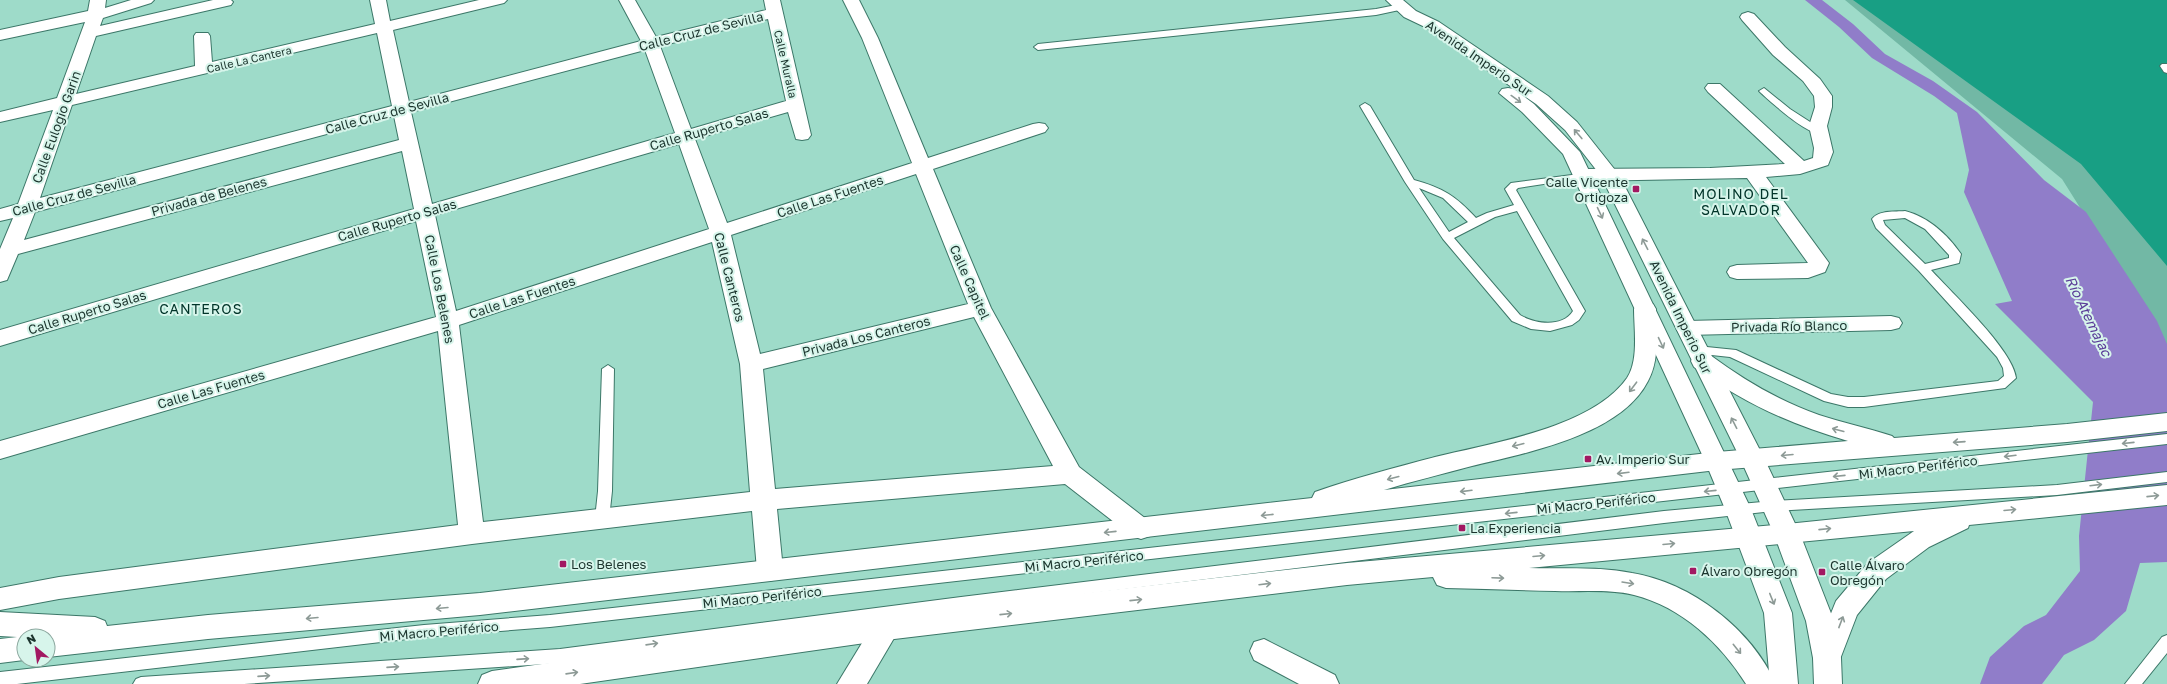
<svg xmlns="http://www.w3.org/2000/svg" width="2167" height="684" viewBox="0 0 2167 684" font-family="'Golos Text',sans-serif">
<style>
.green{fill:#72b8a5}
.forest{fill:#189f84}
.water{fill:#907dc9}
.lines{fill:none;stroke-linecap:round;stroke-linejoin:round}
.lane-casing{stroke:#3c7768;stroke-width:2}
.street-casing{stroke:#3c7768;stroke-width:2}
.secondary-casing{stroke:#3c7768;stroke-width:2}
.highway-casing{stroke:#3c7768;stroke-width:2}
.lane{fill:#fff;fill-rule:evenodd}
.street{fill:#fff;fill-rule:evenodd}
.secondary{fill:#fff;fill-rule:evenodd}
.highway{fill:#fff;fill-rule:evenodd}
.oneway{stroke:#8d9a96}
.poi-dot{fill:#a21862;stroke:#d7f5eb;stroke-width:1.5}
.labels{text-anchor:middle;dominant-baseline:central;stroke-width:4;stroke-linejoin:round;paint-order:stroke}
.far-street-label{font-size:11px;fill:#1b342d;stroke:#d7f5eb}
.street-label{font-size:13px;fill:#1b342d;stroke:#d7f5eb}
.poi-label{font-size:13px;fill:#1b342d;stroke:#d7f5eb;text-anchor:start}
.neighbourhood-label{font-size:14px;letter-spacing:1px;fill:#013429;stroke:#d7f5eb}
.water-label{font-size:14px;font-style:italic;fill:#5a3c98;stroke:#d7f5eb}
</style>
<rect width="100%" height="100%" fill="#9edbc9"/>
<path class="green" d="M1845,0H2167V346L2062,179Z"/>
<path class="forest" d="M1853,0H2167V266L2081,164Z"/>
<path class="water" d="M1805,0H1822L1853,24L1885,54L1933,81L1977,112L2044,180L2086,212L2157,321L2167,344V562L2140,563L2126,611L2094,640L2064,655L2042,684H1980L1990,657L2024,626L2046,615L2080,571L2079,536L2093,402L1995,304L2012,301L1964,192L1969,170L1957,113L1934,96L1872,58L1839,27Z"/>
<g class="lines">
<g class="lane-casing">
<g id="lane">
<path d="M1401,4L1405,7L1404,9L1376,15L1038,50L1034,47L1038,44L1376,9Z"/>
<path d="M2162,64H2167V73L2164,72L2160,66Z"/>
<path d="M1764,88L1790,109L1821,129V133C1808,136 1771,102 1761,93L1759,91Z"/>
<path d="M1365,103L1370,106L1414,180C1443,188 1456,196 1476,218L1487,213L1514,205L1505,189L1511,183L1587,173L1588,175L1587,177L1583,178L1518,188L1516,190L1585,311L1579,320L1572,325L1550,331L1531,329L1512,321L1443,239L1405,182L1360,106ZM1419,188L1443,198L1468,222L1449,232ZM1517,211L1573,311C1562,328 1535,324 1520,315L1454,238L1495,217Z"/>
<path d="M1905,211C1928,217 1947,234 1961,254L1959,263L1931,270C1952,293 2013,350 2016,378L2005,388L1864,407H1848L1824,401L1730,357L1693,353L1691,350L1693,347L1697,346L1736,350L1831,394L1848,397H1864L1998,381L2004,376L2003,368L1997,357L1919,271L1876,228L1872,219C1879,210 1895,212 1905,211ZM1905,218L1925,229L1949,255V258L1925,264L1885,225L1883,220Z"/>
<path d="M608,365L614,369L612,491L609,519L607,523L602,525L597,523L595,519L598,491L602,369Z"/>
<path d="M2167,434V444L550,627L424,637L17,684H0V672L424,625L550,615Z"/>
<path d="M2167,472V482L2057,495L1773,511L1664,523L961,609L560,663L244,684H133L136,679L141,677L560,649L961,597L1664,511L1773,501L2057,485Z"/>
<path d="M2167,635V653L2142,684H2125L2162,637Z"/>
</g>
</g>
<g class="street-casing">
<g id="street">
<path d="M90,0H106L105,8L131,0H154L151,3L103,18L100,26L213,0H231L233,2L231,5L96,36L76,94L195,66L194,36L196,33H208L210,36L212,62L375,24L370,0H386L390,21L479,0H507L504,3L393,30L409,102L641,41L619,0H635L656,37L766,10L764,0H780L811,135L808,139L802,140L796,139L788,112L695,139L727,223L912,163L862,38L843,0H859L878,38L928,158L1033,124L1039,123L1045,124L1048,128L1045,132L933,169L991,308L1079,467L1150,522L1154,529L1150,536L1141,539L1132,536L1065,484L777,509L783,570L779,578L770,581L761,578L757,570L752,511L472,544L59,599L0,610V588L59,577L458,525L438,331L0,459V441L436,317L416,221L0,346V330L414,209L402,151L18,254L7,280L0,282V249L13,218L0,221V209L18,204L53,110L0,122V112L57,98L85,22L0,40V30L88,11ZM768,19L786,101L691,129L660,46ZM377,33L392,106L40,198L72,105ZM645,50L675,133L432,204L411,112ZM394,116L399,140L24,240L35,212ZM679,144L709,229L456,311L435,215ZM916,174L968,304L760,354L731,235ZM712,242L740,364L750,492L483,522L459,325ZM974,317L1053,466L775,489L763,369Z"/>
<path d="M1748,12L1754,14L1785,47L1820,79L1832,96V107L1827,126L1833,152L1828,165L1800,174L1766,177L1829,263L1825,272L1808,278L1737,279L1730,277L1727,272L1730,267L1737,265L1808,263L1747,178L1583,181L1576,179L1574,175L1576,171L1583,169L1710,168L1785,164L1708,92L1705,88L1708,84H1720L1804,161L1813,158L1814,148L1809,126L1815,107L1814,96L1803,81L1773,55L1742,20L1740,17L1742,14Z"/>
<path d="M1891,316L1899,318L1902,323L1899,328L1891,330L1687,335L1679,333L1676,328L1679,323L1687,321Z"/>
<path d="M886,616L896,620L900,628L867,684H837L876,620Z"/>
<path d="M1264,639L1335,675L1339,684H1299L1254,660L1250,651L1254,642Z"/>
</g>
</g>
<g class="secondary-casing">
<g id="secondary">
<path d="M1386,0H1403L1416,11L1439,22L1548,96L1577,122L1619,175L1764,458L1800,534L1834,621L1841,658L1842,684H1814L1813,658L1806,621L1774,534L1740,458L1601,176L1565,130L1536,104L1427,28L1404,17Z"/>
<path d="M1508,88L1514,89L1534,104L1580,152L1751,509L1792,613L1798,684H1770L1764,613L1725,509L1705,461L1563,154L1522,112L1499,93L1502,89Z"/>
</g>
</g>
<g class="highway-casing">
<g id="highway">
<path d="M1645,302L1653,304L1656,309C1656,333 1660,359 1648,381C1621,435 1526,453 1472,466C1443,474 1413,481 1384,490L1717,452L1848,441C1790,424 1743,403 1694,367L1691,361L1694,355L1702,353L1710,355C1744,380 1779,401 1819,415C1843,423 1868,428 1892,436L1894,438L2067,424L2167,413V431L2067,442L1717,470L480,615L208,639L48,657V636H24V660L0,663V639L17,637L0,636V612L95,617L105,621L107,626L208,615L480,593L1312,498L1315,492C1354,478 1394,468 1435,457C1491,443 1592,428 1627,378C1639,360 1634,329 1634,309L1637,304Z"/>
<path d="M2167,485V505L1969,525L1968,528L1929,547L1886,579L1857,615L1837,667L1827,670L1817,667L1813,658L1836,601L1868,563L1914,531L1529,568C1563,569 1598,566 1632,573C1692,583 1751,629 1776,684H1746C1721,644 1682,607 1634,595C1609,589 1581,592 1555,591C1519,590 1482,589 1446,588L1437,585L1433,577L1347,585L886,640L580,684H478L482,675L492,671L886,616L1347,563L1787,524Z"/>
</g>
</g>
<use href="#lane" class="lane"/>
<use href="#street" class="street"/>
<use href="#secondary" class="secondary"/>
<use href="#highway" class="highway"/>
</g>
<defs><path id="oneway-shaft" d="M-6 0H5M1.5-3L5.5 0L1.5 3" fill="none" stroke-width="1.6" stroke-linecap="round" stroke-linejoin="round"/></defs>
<g class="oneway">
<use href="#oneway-shaft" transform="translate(1516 99) rotate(36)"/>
<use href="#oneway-shaft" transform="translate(1578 134) rotate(-130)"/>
<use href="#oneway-shaft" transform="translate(1600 213) rotate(65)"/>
<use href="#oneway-shaft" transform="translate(1645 244) rotate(-117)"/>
<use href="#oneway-shaft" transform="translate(1661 343) rotate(65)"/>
<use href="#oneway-shaft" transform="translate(1633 387) rotate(127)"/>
<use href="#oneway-shaft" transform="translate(1734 423) rotate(-117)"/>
<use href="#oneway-shaft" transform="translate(1838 430) rotate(-165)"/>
<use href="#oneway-shaft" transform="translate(1959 442) rotate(176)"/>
<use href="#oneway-shaft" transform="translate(2128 443) rotate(174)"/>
<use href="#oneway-shaft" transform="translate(1518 445) rotate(166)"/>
<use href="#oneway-shaft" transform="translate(1787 455) rotate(175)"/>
<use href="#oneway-shaft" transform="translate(2010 456) rotate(173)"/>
<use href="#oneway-shaft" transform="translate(1623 473) rotate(173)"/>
<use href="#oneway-shaft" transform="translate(1839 476) rotate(174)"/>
<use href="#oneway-shaft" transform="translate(1393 478) rotate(165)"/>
<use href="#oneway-shaft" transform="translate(2096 485) rotate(-7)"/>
<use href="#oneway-shaft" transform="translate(1466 491) rotate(173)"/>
<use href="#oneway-shaft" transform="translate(1710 491) rotate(174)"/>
<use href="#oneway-shaft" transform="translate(2153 496) rotate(-6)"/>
<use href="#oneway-shaft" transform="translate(2010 510) rotate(-5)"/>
<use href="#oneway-shaft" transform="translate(1511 513) rotate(174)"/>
<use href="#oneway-shaft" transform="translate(1267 515) rotate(174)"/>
<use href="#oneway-shaft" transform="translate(1825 529) rotate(-6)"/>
<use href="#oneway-shaft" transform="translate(1110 532) rotate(174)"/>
<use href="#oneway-shaft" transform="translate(1669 544) rotate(-5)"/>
<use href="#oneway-shaft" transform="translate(1539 556) rotate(-5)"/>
<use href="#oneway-shaft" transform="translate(1498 578) rotate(2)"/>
<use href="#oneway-shaft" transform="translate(1628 583) rotate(9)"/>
<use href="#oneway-shaft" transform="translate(1265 584) rotate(-7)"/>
<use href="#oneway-shaft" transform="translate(1772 599) rotate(68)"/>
<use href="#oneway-shaft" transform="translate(1136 600) rotate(-6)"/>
<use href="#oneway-shaft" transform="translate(442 608) rotate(175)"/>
<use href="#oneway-shaft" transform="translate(1006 614) rotate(-6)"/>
<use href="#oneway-shaft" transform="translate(312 618) rotate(175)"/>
<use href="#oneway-shaft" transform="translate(1841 622) rotate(-69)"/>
<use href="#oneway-shaft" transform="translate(652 644) rotate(-8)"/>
<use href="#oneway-shaft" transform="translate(1737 649) rotate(51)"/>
<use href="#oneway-shaft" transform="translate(523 659) rotate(-4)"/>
<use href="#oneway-shaft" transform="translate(393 667) rotate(-4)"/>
<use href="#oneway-shaft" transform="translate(572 673) rotate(-8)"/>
<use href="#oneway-shaft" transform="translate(264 676) rotate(-4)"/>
</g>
<g class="poi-dot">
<rect x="1632" y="185" width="8" height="8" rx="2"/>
<rect x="1584" y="455" width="8" height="8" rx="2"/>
<rect x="1458" y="524" width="8" height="8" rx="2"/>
<rect x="559" y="560" width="8" height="8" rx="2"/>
<rect x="1689" y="567" width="8" height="8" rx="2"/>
<rect x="1818" y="568" width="8" height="8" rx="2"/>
</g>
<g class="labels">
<g class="far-street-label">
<text transform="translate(249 59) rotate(-13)">Calle La Cantera</text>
<text transform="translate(786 64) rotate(77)">Calle Muralla</text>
</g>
<g class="street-label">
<text transform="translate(701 31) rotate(-14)">Calle Cruz de Sevilla</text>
<text transform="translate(1479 58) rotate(34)">Avenida Imperio Sur</text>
<text transform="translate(387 113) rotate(-15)">Calle Cruz de Sevilla</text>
<text transform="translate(56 127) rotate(-70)">Calle Eulogio Garin</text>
<text transform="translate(709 129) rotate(-16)">Calle Ruperto Salas</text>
<text transform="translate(74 195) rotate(-15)">Calle Cruz de Sevilla</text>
<text transform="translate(209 196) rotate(-15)">Privada de Belenes</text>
<text transform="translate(830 196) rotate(-18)">Calle Las Fuentes</text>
<text transform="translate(397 220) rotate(-16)">Calle Ruperto Salas</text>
<text transform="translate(730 277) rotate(76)">Calle Canteros</text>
<text transform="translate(970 282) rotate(66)">Calle Capitel</text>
<text transform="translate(440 289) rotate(79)">Calle Los Belenes</text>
<text transform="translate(522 297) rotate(-18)">Calle Las Fuentes</text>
<text transform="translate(87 312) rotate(-17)">Calle Ruperto Salas</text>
<text transform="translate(1681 317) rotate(64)">Avenida Imperio Sur</text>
<text transform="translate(1789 326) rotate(-1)">Privada Río Blanco</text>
<text transform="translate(866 336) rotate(-14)">Privada Los Canteros</text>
<text transform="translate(211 389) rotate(-16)">Calle Las Fuentes</text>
<text transform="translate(1918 467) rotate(-7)">Mi Macro Periférico</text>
<text transform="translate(1596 503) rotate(-6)">Mi Macro Periférico</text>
<text transform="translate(1084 561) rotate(-6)">Mi Macro Periférico</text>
<text transform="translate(762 597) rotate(-6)">Mi Macro Periférico</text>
<text transform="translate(439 631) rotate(-5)">Mi Macro Periférico</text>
</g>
<g class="poi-label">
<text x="1628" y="182" text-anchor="end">Calle Vicente<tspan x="1628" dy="15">Ortigoza</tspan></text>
<text x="1596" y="459">Av. Imperio Sur</text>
<text x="1470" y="528">La Experiencia</text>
<text x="571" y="564">Los Belenes</text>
<text x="1830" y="565">Calle Álvaro<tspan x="1830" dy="15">Obregón</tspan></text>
<text x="1701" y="571">Álvaro Obregón</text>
</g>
<g class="neighbourhood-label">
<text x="1741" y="193">MOLINO DEL<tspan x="1741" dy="16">SALVADOR</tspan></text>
<text x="201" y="308">CANTEROS</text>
</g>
<g class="water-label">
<text transform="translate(2089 316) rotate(64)">Río Atemajac</text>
</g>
</g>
<g transform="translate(36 648) rotate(331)"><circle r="19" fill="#d7f5eb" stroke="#8ca89f"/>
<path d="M0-3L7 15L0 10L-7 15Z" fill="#a21862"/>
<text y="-6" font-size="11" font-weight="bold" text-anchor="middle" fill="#1b342d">N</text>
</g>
</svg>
